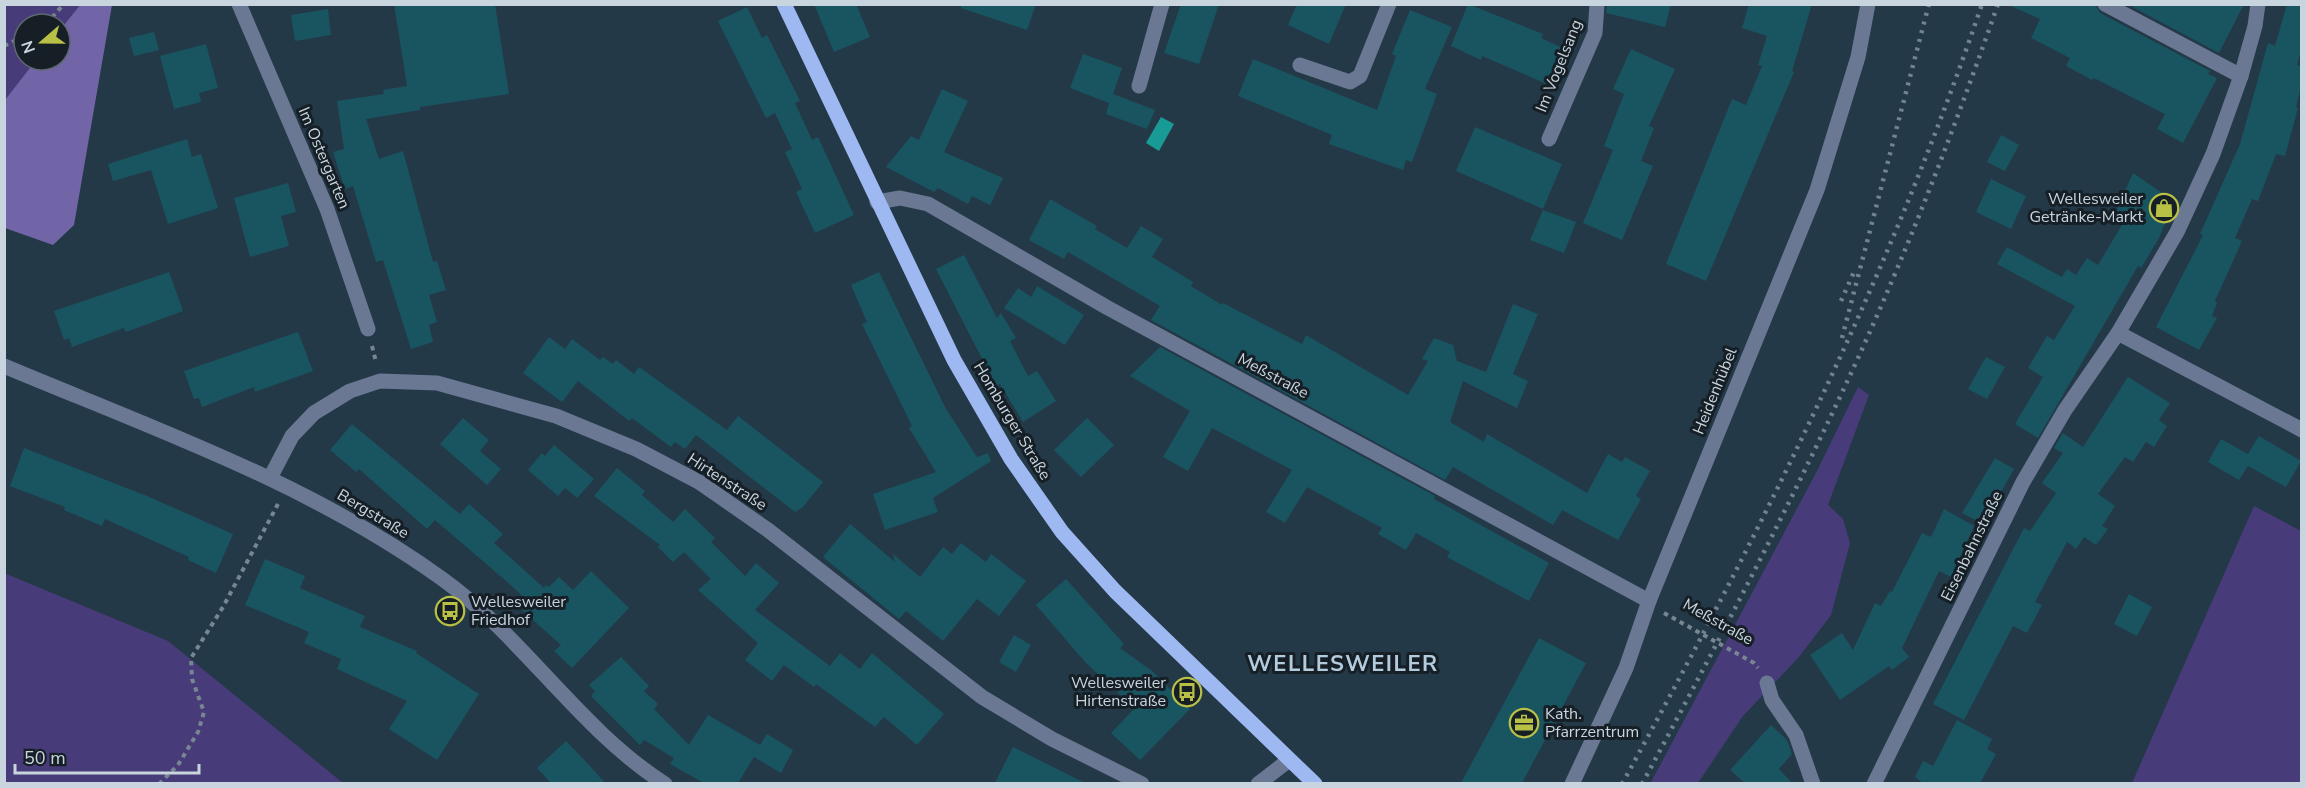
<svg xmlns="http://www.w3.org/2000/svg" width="2306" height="788" viewBox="0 0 2306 788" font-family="'Nunito Sans',sans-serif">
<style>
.green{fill:#483b79}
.forest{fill:#7165a8}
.water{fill:#189b94}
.building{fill:#195461}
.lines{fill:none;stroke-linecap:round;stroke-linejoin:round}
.path{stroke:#768692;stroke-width:4;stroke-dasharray:4.5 4.5;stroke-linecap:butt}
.minor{stroke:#6b7894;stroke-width:15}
.major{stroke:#9eb8f2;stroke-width:15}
.rail{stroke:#72828e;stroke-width:4.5;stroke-dasharray:3 6;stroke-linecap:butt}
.labels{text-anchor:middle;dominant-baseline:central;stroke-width:6;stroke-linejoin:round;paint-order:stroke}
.street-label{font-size:16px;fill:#c9d5de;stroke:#161f26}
.poi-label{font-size:16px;fill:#c9d5de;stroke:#161f26;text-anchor:end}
.district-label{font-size:22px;font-weight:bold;letter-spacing:1.5px;fill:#b2cbdd;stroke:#161f26}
</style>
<rect width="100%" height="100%" fill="#243947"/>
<g class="green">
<path d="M5,5H81L60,30V24H24V60H36L5,100Z"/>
<path d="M1858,387L1869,395L1828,505L1843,519L1850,543L1831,615L1799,657L1743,716L1698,783L1650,784L1816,473Z"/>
<path d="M2254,506L2301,531V783H2132Z"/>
<path d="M4,573L168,641L343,783H5Z"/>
</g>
<path class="forest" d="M81,4L112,5L74,225L53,245L5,228V100L36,60H60V30Z"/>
<path class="water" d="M1161,117L1174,124L1159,151L1146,143Z"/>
<g class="building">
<path d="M394,4H495L509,94L420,107V110L366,119L379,159L403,151L433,262L437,261L446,290L429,295L437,322L429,325L433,342L411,349L383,260L376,262L353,186L345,189L333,152L344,149L337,101L384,94L383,90L407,86Z"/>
<path d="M814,4H856L870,37L834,52Z"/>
<path d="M961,4H1036L1027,30L961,8Z"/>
<path d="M1181,4H1219L1199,64L1164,53Z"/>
<path d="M1297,4H1346L1329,44L1288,25Z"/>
<path d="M1468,4L1543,34L1541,38L1565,49L1549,85L1482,56L1481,60L1451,46Z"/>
<path d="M1607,4H1671L1665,27L1606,13Z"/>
<path d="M1749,4H1812L1792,71L1794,72L1706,281L1666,264L1732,99L1746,105L1762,66L1758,65L1767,36L1742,28Z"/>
<path d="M2006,4H2095L2100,13L2210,71L2208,74L2217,78L2183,143L2157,129L2165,114L2094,78L2092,80L2066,66L2070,58L2031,38L2040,19Z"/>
<path d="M2127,4H2244L2219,53Z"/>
<path d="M2287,4H2301V50L2297,65L2301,66V86L2296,107L2298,108L2285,156L2276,154L2258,201L2252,199L2235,238L2242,241L2215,301L2217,303L2212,316L2217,318L2199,350L2156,327L2203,235L2200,234L2240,144L2268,43L2275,46Z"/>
<path d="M747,7L762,38L767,35L800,101L795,103L812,140L818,137L854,215L815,233L796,192L802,189L785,152L792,149L775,113L766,118L718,21Z"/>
<path d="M328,9L331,35L295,41L291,15Z"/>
<path d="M1410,10L1452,27L1425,89L1437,94L1412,162L1406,160L1403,170L1329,144L1332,135L1238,96L1253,59L1377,110L1396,56L1392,54Z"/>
<path d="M154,32L159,50L134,56L129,38Z"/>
<path d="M206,44L218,88L199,93L201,102L174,109L160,56Z"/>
<path d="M1631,49L1675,69L1649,126L1654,128L1641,161L1653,166L1622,240L1583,223L1613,150L1604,146L1624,94L1613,89Z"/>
<path d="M1083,54L1122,68L1113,94L1155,110L1147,129L1106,114L1109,103L1070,88Z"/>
<path d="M942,89L968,101L944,152L1003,178L990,205L972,196L968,204L938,188L934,192L886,167L911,136L919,140Z"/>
<path d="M1475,127L1562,164L1543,209L1456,171Z"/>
<path d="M2001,135L2019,145L2005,171L1987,162Z"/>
<path d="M187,139L192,157L201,154L218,208L168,224L151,170L113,181L108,164Z"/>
<path d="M2133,173L2174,201L2159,238L2141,268L2138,266L2038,438L2015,424L2043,377L2028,368L2047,336L2054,340L2075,306L1997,264L2007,247L2062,277L2067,269L2076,275L2087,258L2098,265L2126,218L2116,211Z"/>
<path d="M1991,179L2026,196L2011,229L1976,212Z"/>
<path d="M288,183L296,212L281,216L289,246L250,257L234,198Z"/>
<path d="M1050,199L1097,226L1095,229L1127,248L1141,226L1163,239L1152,257L1193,282L1191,286L1222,305L1223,303L1302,344L1306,335L1408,395L1428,361L1422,359L1434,338L1453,345L1457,361L1486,372L1513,304L1538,314L1513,374L1528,381L1517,408L1463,381L1450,422L1484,442L1487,434L1587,493L1608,454L1622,462L1625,457L1650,471L1636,496L1641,499L1618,540L1562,510L1553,525L1453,467L1445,480L1151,320L1160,306L1068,252L1064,259L1029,240Z"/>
<path d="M1543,210L1576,222L1564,253L1530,240Z"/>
<path d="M964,255L997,318L1001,313L1016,338L1010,341L1028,376L1037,371L1056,401L1023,422L1000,384L996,386L936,269Z"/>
<path d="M169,272L183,311L126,332L124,328L72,347L69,338L64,340L54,311Z"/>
<path d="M879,272L945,407L977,457L988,453L991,461L933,498L938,512L885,530L873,494L936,472L909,428L912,426L862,324L867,322L851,285Z"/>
<path d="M1037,286L1084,315L1065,345L1004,308L1018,288L1031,297Z"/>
<path d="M298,332L313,371L255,392L254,387L202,407L199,398L194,399L184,371Z"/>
<path d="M549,337L565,349L572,339L600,360L603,357L613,364L616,360L634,374L639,367L727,430L738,416L823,482L803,507L795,512L696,435L685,449L675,442L671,447L632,418L629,421L578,381L562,402L523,373Z"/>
<path d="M1160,347L1435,496L1434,499L1549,563L1529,601L1447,557L1450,552L1416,533L1406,550L1378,534L1382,528L1307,487L1285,523L1266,512L1292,470L1212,428L1188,471L1163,457L1190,411L1130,376Z"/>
<path d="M1986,357L2005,367L1987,399L1968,389Z"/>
<path d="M2128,377L2170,403L2159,420L2167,426L2154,447L2146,442L2133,462L2125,457L2098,494L2115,506L2102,526L2108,529L2096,545L2084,537L2076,549L2067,542L2035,602L2042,605L2027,633L2013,626L1964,720L1933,704L2024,528L2030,531L2056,493L2042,483L2063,453L2054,448L2063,433L2083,447Z"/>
<path d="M463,418L489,440L480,451L501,469L487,485L440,444Z"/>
<path d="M1087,418L1114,445L1081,477L1054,450Z"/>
<path d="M352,424L460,514L469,504L503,534L494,543L544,588L546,585L549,587L559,577L573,590L591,571L629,608L572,668L554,651L561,645L523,611L530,603L505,580L435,520L427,529L359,469L356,472L330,450Z"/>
<path d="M2259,436L2301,461L2286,487L2248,466L2239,480L2208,462L2221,439L2248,454Z"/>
<path d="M554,445L594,479L577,498L565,488L558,496L528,470L542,453L545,456Z"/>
<path d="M24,448L147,496L233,534L216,573L188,560L189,557L105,519L102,526L64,510L65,507L10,486Z"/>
<path d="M1995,458L2014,469L1983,524L1962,513Z"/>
<path d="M617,468L645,491L642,495L673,522L685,509L715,538L711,542L745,576L756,563L779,583L755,610L830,666L840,653L860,669L872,653L944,714L917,745L884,717L875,727L816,684L814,687L784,665L772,681L745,660L758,643L698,590L711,579L684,552L673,562L658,547L660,545L594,496Z"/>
<path d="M1944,509L1974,526L1951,577L1939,571L1902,648L1909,657L1892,670L1889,666L1840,700L1810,655L1842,633L1853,650L1875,603L1881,606L1890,591L1892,592L1922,533L1931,537Z"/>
<path d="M850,524L895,562L893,554L920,577L943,547L952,554L961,543L986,562L991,554L1026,581L999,616L977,599L943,641L906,611L899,619L823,557Z"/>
<path d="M265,559L305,576L300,588L365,616L360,627L417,651L416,653L479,694L437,760L389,729L407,701L337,669L341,659L304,643L309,632L245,605Z"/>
<path d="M1066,579L1124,644L1120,648L1152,671L1190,709L1140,760L1111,733L1135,708L1086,663L1036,605Z"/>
<path d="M2129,594L2152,607L2137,636L2114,624Z"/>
<path d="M1014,635L1031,645L1016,672L999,662Z"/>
<path d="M1539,638L1586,663L1522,783H1461Z"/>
<path d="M621,657L649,686L644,691L658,704L654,709L689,745L708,715L760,745L767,734L793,750L781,773L754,757L738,783H704L670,764L674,758L644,740L640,745L591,696L595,691L589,685Z"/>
<path d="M1957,720L1992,739L1987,749L1996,754L1980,783H1923L1915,777L1923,761L1933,766Z"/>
<path d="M1771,725L1787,740L1792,754L1779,769L1792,783H1745L1730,770Z"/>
<path d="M566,741L590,766L605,783H551L537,768Z"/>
<path d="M1013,747L1085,783H995Z"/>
</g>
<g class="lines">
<g class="path">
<path d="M46,24L64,4"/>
<path d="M4,46L24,36"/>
<path d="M372,346L376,362"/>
<path d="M1664,613L1754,663L1758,668"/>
<path d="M159,784L178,765L198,732L204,712L192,679L191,658L223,607L278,504"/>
</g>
<g class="minor">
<path d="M239,4L327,209L368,329"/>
<path d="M2105,4L2241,76"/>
<path d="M1300,65L1350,82L1360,76L1389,4"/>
<path d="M1139,86L1162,4"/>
<path d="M1549,139L1595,33L1597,4"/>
<path d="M877,202L900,198L928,204L1108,308L1649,601"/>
<path d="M2118,333L2302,430"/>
<path d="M4,366C154,429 309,483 441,578C524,637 579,729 665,784"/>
<path d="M270,478L292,436L314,413L350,391L380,381L437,383L556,416L636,449L699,482L768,530L982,697L1052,739L1142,784"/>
<path d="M1767,683L1772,700L1796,735L1813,784"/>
<path d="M1258,784L1289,760"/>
<path d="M1572,784L1626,668L1649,601L1817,190L1858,57L1868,4"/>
<path d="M1874,784L2023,482L2065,410L2118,333L2177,232L2213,154L2241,76L2255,26L2258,4"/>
</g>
<path class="major" d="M784,4L954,360L1011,459L1062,532L1115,591L1315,784"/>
<g class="rail">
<path d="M1841,301L1854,272"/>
<path d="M1842,338L1929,4"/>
<path d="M1622,784C1760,533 1890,276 1982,4"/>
<path d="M1642,784C1713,652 1783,519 1846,384C1904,260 1953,133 1998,4"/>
</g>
</g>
<defs>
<g id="shop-ring" transform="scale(1.5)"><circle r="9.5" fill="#161f26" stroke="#b9c046" stroke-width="1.5"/><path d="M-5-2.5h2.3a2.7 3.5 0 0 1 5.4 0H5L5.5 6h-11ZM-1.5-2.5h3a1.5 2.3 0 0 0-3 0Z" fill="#b9c046"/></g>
<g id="bus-ring" transform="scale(1.5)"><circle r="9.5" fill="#161f26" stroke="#b9c046" stroke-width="1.5"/><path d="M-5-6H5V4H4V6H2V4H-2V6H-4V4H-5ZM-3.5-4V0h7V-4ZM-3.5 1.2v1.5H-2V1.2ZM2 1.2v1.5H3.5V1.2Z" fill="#b9c046"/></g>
<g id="office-ring" transform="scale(1.5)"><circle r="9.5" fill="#161f26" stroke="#b9c046" stroke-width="1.5"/><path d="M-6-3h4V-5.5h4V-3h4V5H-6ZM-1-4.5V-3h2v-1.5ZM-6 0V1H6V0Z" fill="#b9c046"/></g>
</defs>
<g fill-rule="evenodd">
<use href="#shop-ring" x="2164" y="208"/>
<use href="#bus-ring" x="450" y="611"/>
<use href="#bus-ring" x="1187" y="692"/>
<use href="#office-ring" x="1524" y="723"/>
</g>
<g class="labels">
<g class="street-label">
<text transform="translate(1559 66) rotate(-68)">Im Vogelsang</text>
<text transform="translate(324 158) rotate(67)">Im Ostergarten</text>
<text transform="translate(1273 376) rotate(28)">Meßstraße</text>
<text transform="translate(1715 391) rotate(-68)">Heidenhübel</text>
<text transform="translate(1012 421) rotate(59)">Homburger Straße</text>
<text transform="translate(727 482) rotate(33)">Hirtenstraße</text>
<text transform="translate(373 514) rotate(31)">Bergstraße</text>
<text transform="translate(1972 546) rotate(-64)">Eisenbahnstraße</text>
<text transform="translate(1718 622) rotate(29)">Meßstraße</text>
</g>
<g class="poi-label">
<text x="2143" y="199">Wellesweiler<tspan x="2143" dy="18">Getränke-Markt</tspan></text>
<text x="471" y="602" text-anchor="start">Wellesweiler<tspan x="471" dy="18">Friedhof</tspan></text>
<text x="1166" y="683">Wellesweiler<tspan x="1166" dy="18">Hirtenstraße</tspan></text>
<text x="1545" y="714" text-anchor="start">Kath.<tspan x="1545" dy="18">Pfarrzentrum</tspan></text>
</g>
<g class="district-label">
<text x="1343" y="664">WELLESWEILER</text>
</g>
</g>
<rect width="2306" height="788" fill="none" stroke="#c9d5de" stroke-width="12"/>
<g transform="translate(42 42) rotate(250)"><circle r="28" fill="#161f26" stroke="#5e6870" stroke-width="1.5"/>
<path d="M0-4.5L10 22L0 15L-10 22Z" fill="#b9c046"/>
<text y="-9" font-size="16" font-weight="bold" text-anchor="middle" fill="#c9d5de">N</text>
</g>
<path d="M15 764v9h184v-9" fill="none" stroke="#c9d5de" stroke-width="3"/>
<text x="24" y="764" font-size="18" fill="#c9d5de" stroke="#161f26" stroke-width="4.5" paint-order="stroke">50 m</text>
</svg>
